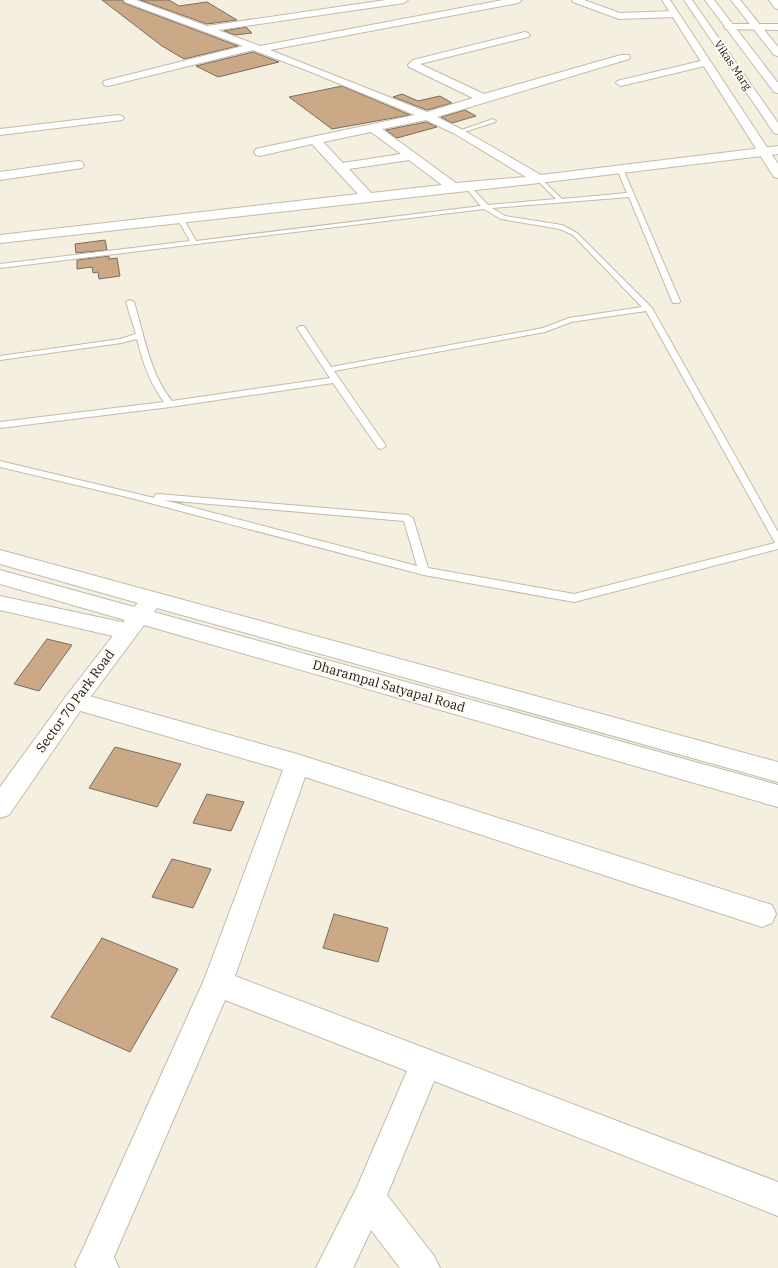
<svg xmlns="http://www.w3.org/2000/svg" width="778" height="1268" viewBox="0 0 778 1268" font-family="'IBM Plex Serif',serif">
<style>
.building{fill:#cba986;stroke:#786d62}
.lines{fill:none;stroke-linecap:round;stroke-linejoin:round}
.service-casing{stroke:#c1bbac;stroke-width:2}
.minor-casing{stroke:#c1bbac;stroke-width:2}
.tertiary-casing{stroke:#c1bbac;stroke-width:2}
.secondary-casing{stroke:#c1bbac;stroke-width:2}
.service{fill:#fff;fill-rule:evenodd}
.minor{fill:#fff;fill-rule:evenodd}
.tertiary{fill:#fff;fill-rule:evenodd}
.secondary{fill:#fff;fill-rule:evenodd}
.labels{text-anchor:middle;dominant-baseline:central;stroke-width:4;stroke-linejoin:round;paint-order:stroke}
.far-street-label{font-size:11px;fill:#17150f;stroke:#fffcf6}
.street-label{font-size:13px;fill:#17150f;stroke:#fffcf6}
</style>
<rect width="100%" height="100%" fill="#f5efdf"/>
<g class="building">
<path d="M102,0H123L124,3L238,46L184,59L162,46Z"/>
<path d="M140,0H169L179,6L207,2L237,20L207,24Z"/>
<path d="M246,27L252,33L235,35L224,31Z"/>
<path d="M253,52L279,62L218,77L196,66Z"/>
<path d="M342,86L410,115L332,129L289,97Z"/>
<path d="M402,94L418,101L440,96L452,103L427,110L393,97Z"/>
<path d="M465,110L476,116L452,123L441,117Z"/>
<path d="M426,122L437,127L397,138L386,130Z"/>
<path d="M105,240L107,250L76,253L75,244Z"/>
<path d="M109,256V259L117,258L120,276L99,279L98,272L93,273L92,267L77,269V260Z"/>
<path d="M47,639L72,645L39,691L14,684Z"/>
<path d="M115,747L181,764L157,807L89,788Z"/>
<path d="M207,794L244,802L231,831L193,823Z"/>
<path d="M172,859L211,869L193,908L152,897Z"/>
<path d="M334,914L388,928L378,962L323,948Z"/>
<path d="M102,938L178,969L130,1052L51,1017Z"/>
</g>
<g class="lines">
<g class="service-casing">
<g id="service">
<path d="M493,119L496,121L495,122L461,133L456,132Z"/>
<path d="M618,168L623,169L680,301L679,303H673L672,301L629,197L492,208L505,216L562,225L577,233L652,308L778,532V549L574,602L424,575L127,497L0,467V461L154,498L155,495L158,494L408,515L413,518L428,568L574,594L775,543L646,311L571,322L545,332L334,371L386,446L381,449L378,448L333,383L170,407L0,428V422L164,402C150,384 142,360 137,339L121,343L0,360V356L120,339L136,334L126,302L130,300L134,302C144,335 150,374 172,401L330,378L297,328L301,326H304L331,367L543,328L569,318L642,307L573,235L560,229L501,219L484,209L0,268V264L190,241L177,218L180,216L183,218L196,241L481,206L464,186L467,184L469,185L488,205L556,199L537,180V178L539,177L562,199L627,193L617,169ZM164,500L404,521L417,566Z"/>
</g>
</g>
<g class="minor-casing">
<g id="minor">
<path d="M124,0H136L207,26L386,0H408L404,3L218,30L260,46L503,0H522L518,3L270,50L427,112L473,98L409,67L408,65L413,60L525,32L528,33L530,35L528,37L420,64L484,94L621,55H629L630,57L629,59L437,117L463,130L541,175L778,146V154L539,183L0,243V235L358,194L312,144L260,156L256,155L254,152L256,149L260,148L415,115L311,72L253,50L108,86L104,85L103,83L104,81L243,46L125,2ZM426,120L455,134L526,177L456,183L382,129ZM371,132L401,154L343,163L323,142ZM409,160L442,185L371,193L349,169Z"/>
<path d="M572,0H584L620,13L674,11L679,14L674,17L619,19L573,2Z"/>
<path d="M769,0H778V9L775,8Z"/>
<path d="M729,24H778V30L726,29L724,27L726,25Z"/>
<path d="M705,60L710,63L709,65L621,86L616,83L617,81Z"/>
<path d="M118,115L122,116L124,118L122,120L0,135V129Z"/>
<path d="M78,161L82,162L84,165L82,168L0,180V172Z"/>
<path d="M0,596L126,623L134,625L137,631L134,637L126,639L0,610Z"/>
<path d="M75,692L297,754L772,905L776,914L772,923L762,927L305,777L235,976L778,1182V1216L434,1081L387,1195L434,1256L440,1268H400L371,1230L353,1268H316L357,1187L407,1071L225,1000L114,1257L119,1268H77L75,1265L81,1253L204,980L283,770L67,707L63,701L67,695Z"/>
</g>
</g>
<g class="tertiary-casing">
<g id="tertiary">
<path d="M662,0H670L778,164V178L774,177L772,174Z"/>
<path d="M731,0H740L778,47V56L774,55Z"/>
<path d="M0,550L778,762V782L157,608L154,612L778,785V807L144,625L83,707L9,815L0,818V787L67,695L125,620L0,584V570L134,607L138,603L0,564Z"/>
</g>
</g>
<g class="secondary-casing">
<g id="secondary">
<path d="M684,0H692L778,123V134L774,133Z"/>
<path d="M705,0H714L778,83V93L774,92Z"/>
</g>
</g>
<use href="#service" class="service"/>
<use href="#minor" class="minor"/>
<use href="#tertiary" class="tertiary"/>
<use href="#secondary" class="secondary"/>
</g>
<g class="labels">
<g class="far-street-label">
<text transform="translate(733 65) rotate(56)">Vikas Marg</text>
</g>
<g class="street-label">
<text transform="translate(389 686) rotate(16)">Dharampal Satyapal Road</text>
<text transform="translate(75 701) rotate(-54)">Sector 70 Park Road</text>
</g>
</g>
</svg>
